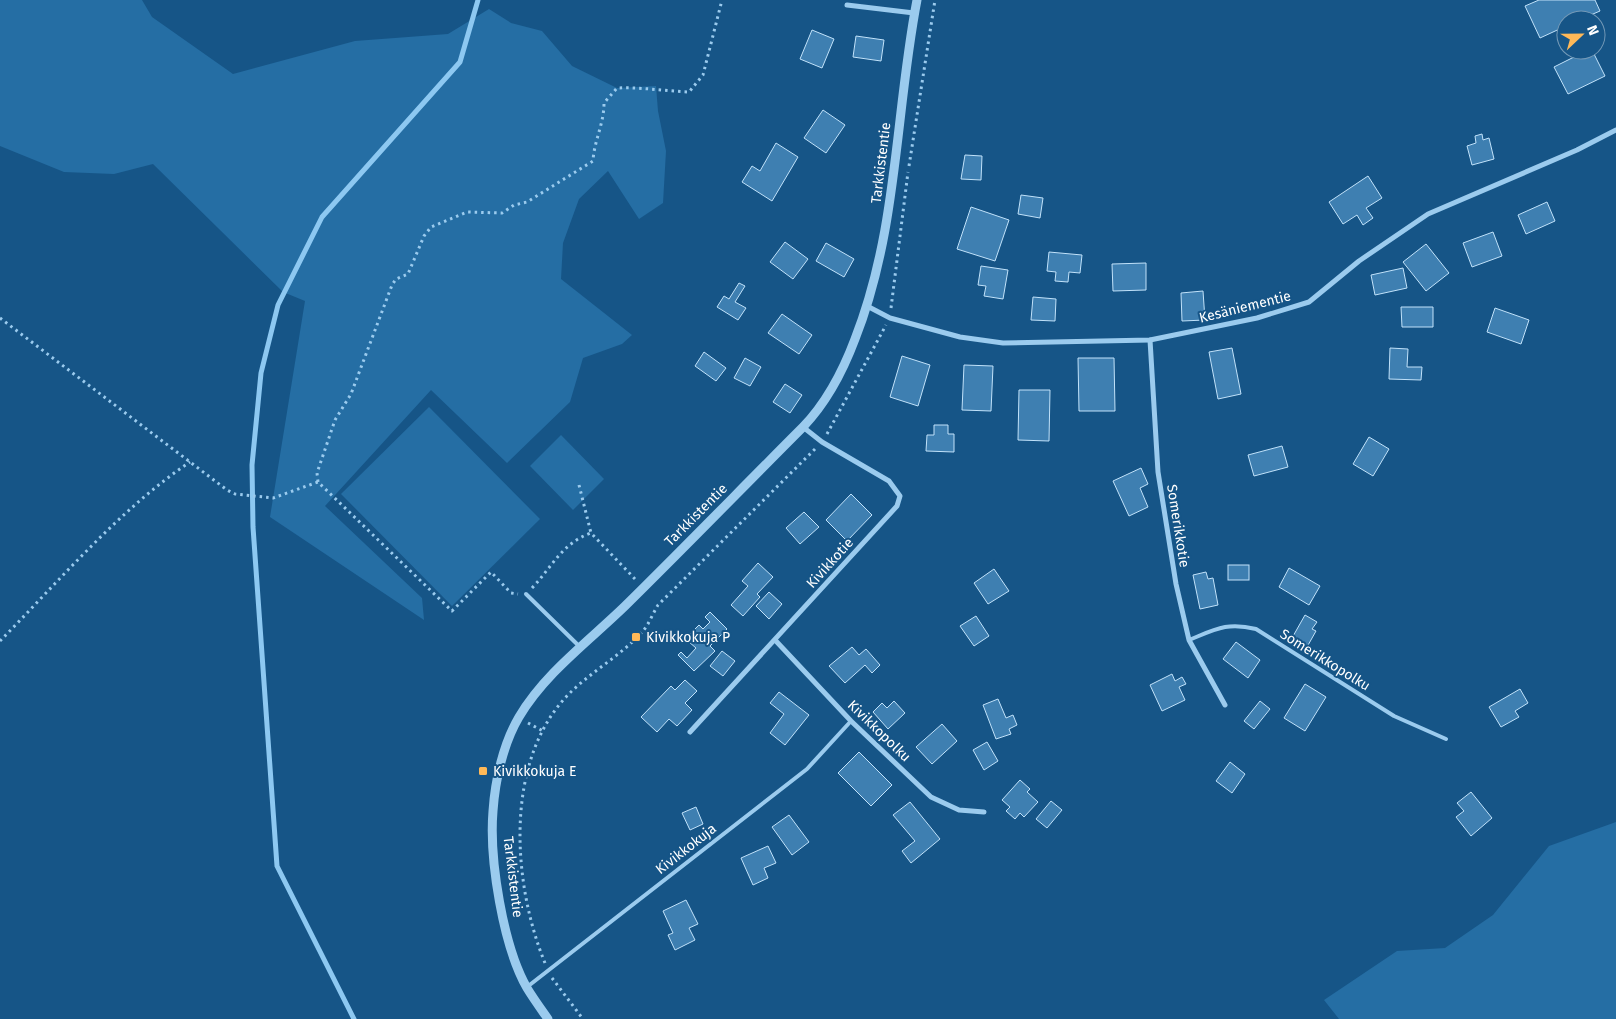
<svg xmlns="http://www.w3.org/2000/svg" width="1616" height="1019" viewBox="0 0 1616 1019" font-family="'Fira Sans',sans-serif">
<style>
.green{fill:#256ea4}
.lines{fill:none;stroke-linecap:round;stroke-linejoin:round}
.stream{stroke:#8dc8f1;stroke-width:5}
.building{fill:#3e7fb1;stroke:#c1e2fa}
.path{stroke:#9bcbee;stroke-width:3;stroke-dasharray:2.5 4;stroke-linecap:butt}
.service{stroke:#9bcbee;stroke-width:4}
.minor{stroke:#9bcbee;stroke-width:5}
.tertiary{stroke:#9bcbee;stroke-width:9}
.poi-dot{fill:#ffb958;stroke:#165587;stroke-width:2}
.labels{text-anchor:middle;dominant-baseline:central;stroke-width:4;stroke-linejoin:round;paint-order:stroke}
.street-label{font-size:14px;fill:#fff;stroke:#165587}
.poi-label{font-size:14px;fill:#fff;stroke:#165587;text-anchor:start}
</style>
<rect width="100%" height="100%" fill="#165587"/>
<g class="green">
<path d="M0,0H142L152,17L233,74L355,41L448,34L489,9L511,23L542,31L572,66L617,88L656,86L658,111L666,151L663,203L639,219L608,171L579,199L563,243L561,279L632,335L622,344L583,358L570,402L507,463L431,390L325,506L422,598L424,620L270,517L305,301L283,292L153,164L114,174L64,172L0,146Z"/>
<path d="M429,407L540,519L452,606L341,494Z"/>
<path d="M561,435L604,479L573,510L530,466Z"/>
<path d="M1616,822V1019H1339L1324,1000L1397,951L1445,948L1493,915L1549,846Z"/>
</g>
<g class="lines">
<path class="stream" d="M354,1019L277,866L253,527L252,465L261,373L278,305L322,217L460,62L478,0"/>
</g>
<g class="building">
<path d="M1539,0H1595L1600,11L1579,20H1566V26L1540,38L1525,6Z"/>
<path d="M812,30L834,39L822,68L800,59Z"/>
<path d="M856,36L884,40L881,61L853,57Z"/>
<path d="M1588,50H1592L1605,76L1568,94L1554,67Z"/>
<path d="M823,110L845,125L826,153L804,138Z"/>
<path d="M1482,134L1483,140L1489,138L1494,159L1472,165L1467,146L1476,143L1475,136Z"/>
<path d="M776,143L798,157L772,201L742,182L752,166L760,171Z"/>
<path d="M965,155L982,156L981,180L961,179Z"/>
<path d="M1368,176L1382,198L1366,208L1373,218L1363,225L1357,215L1343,224L1329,202Z"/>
<path d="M1021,195L1043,198L1040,218L1018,214Z"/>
<path d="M1547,202L1555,221L1526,234L1518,215Z"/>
<path d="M971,207L1009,220L995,261L957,249Z"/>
<path d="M1493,232L1502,256L1472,267L1463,243Z"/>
<path d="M785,242L808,259L793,279L770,262Z"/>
<path d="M826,243L854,259L844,277L816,261Z"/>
<path d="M1426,244L1449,273L1426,291L1403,262Z"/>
<path d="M1049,252L1082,255L1080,273L1069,272L1068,282L1055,281L1056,272L1047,271Z"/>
<path d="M1146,263V290L1113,291L1112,264Z"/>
<path d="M981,266L1008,270L1003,299L984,296L986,286L978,285Z"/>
<path d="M1403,268L1407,288L1375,295L1371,275Z"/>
<path d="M739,283L745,286L735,302L746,308L738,320L717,307L724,296L729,299Z"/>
<path d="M1203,291L1205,320L1182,321L1181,293Z"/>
<path d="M1033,297L1056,299L1055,321L1031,320Z"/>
<path d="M1401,307H1433V327H1402Z"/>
<path d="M1495,308L1529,320L1521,344L1487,332Z"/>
<path d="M782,314L812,335L799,354L768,333Z"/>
<path d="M1232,348L1241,394L1218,399L1209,352Z"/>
<path d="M1390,348L1408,349L1407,367H1422L1421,380L1389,379Z"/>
<path d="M704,352L726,368L716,381L695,366Z"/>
<path d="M902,356L930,365L918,406L890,397Z"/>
<path d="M745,358L761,367L750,386L734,378Z"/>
<path d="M1078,358H1114L1115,411H1079Z"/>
<path d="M964,365L993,366L991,411L962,410Z"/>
<path d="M785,384L802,395L790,413L773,402Z"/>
<path d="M1019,390H1050L1049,441L1018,440Z"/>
<path d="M934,425H948V434H954V452L926,451L927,435H934Z"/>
<path d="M1369,437L1389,449L1373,476L1353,464Z"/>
<path d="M1282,446L1288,467L1254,476L1248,455Z"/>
<path d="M1141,468L1148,484L1140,488L1148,507L1129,516L1113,481Z"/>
<path d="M851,494L872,515L847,541L826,520Z"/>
<path d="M804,512L819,527L800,544L786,528Z"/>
<path d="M758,563L773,577L757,594L760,597L743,616L731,605L748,586L742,581Z"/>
<rect x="1228" y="565" width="21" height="15"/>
<path d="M1289,568L1320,586L1309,605L1279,587Z"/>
<path d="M994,569L1009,591L988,604L974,583Z"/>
<path d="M1206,572L1208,579L1213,578L1218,605L1200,609L1193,575Z"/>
<path d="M769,592L782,604L769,619L756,606Z"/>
<path d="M710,612L727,629L710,646L715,651L694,671L678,655L681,652L687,658L696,648L689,642L694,637L690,634L699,625L703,629L710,622L705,617Z"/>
<path d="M1305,615L1317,622L1312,629L1316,631L1307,647L1292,638Z"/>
<path d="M976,616L989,636L974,646L960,626Z"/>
<path d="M1236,642L1260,660L1248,678L1223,659Z"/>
<path d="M852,647L859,655L866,649L880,665L872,673L865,665L845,683L829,666Z"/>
<path d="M722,651L735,661L723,676L710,666Z"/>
<path d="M1172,674L1175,681L1182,677L1186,684L1179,687L1185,700L1162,711L1150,685Z"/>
<path d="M685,680L697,691L685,703L692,710L677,726L669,719L657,732L641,717L671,686L675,690Z"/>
<path d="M1305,684L1326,697L1305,731L1284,718Z"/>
<path d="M1520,689L1528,703L1515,711L1519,717L1501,727L1489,707Z"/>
<path d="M779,692L809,715L785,745L770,733L784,714L770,703Z"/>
<path d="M998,699L1006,718L1013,715L1017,725L1009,729L1011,734L996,739L983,705Z"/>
<path d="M894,701L905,713L888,729L873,712L882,703L887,708Z"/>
<path d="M1260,701L1270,709L1254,729L1244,721Z"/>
<path d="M942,724L957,741L932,764L916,747Z"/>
<path d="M987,742L998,761L984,770L973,750Z"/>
<path d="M859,752L892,785L871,806L838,773Z"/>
<path d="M1230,762L1245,774L1232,793L1216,781Z"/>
<path d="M1020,780L1030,789L1027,792L1038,802L1024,817L1020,813L1015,819L1006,811L1010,807L1002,800Z"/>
<path d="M1471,792L1492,818L1471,836L1456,817L1464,811L1457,803Z"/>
<path d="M1051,801L1062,810L1047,828L1036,819Z"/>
<path d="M910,802L940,839L911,863L902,851L915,841L893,815Z"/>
<path d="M696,807L703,824L690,830L682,813Z"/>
<path d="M789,815L809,842L792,855L772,827Z"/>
<path d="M768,846L776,863L764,868L768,878L753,885L741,858Z"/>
<path d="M686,900L698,924L689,928L695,940L675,950L668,935L673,933L663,911Z"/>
</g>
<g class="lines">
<g class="path">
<path d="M909,166L935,0"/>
<path d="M891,308L908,172"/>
<path d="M0,318L227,490L235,494L273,498L318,482L452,611L491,572L511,593L518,594"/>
<path d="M827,434L886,325"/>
<path d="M318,482L317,473L335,420L351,394L392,285L396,279L408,274L424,236L431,227L467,212L502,213L514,205L527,202L593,161C594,141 604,124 604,103L617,88C641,87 665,91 689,92L703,75L722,0"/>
<path d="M579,485L591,533"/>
<path d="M532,588C552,567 562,543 591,533L635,579"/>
<path d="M0,641C59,581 121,508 190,462"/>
<path d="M528,723L543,731"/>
<path d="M545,963C513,885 504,765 565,698C588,673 620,657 643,631C649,624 653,613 658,605L815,449"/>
<path d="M552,978L583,1019"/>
</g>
<g class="service">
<path d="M526,594L580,647"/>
<path d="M1189,640C1216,629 1227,622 1256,629L1394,716L1446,739"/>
<path d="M527,987L807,769L851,721"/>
</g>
<g class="minor">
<path d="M847,5L914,13"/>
<path d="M867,306L890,318L960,337L1003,343L1150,340L1257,318L1309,302L1359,261L1428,214L1577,150L1616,130"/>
<path d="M1150,340L1158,472L1176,584L1189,640L1225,705"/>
<path d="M775,640L851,721L931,797L959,810L984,812"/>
<path d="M690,732L897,506L900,496L889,481L822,442L803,427"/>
</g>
<path class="tertiary" d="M548,1019C541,1009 533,998 527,988C503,946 489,859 493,811C495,781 503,744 519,717C545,673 589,641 625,606C685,547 744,486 803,427C827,402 843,371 855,339C898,230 895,114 917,0"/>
</g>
<g class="poi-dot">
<rect x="631" y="632" width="10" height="10" rx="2.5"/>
<rect x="478" y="766" width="10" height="10" rx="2.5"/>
</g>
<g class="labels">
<g class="street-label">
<text transform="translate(881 163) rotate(-83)">Tarkkistentie</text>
<text transform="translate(1245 307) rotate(-14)">Kesäniementie</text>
<text transform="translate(696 515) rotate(-45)">Tarkkistentie</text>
<text transform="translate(1178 526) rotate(81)">Somerikkotie</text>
<text transform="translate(830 563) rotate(-48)">Kivikkotie</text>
<text transform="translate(1325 660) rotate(32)">Somerikkopolku</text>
<text transform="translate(879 731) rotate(44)">Kivikkopolku</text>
<text transform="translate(686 849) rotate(-38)">Kivikkokuja</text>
<text transform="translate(513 877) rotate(83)">Tarkkistentie</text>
</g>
<g class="poi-label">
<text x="646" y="637">Kivikkokuja P</text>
<text x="493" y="771">Kivikkokuja E</text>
</g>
</g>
<g transform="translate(1581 35) rotate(68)"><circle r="24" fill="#165587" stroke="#7399b7"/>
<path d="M0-4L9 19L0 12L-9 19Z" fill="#ffb958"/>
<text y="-8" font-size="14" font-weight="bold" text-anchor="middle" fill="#ffffff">N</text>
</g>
</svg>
